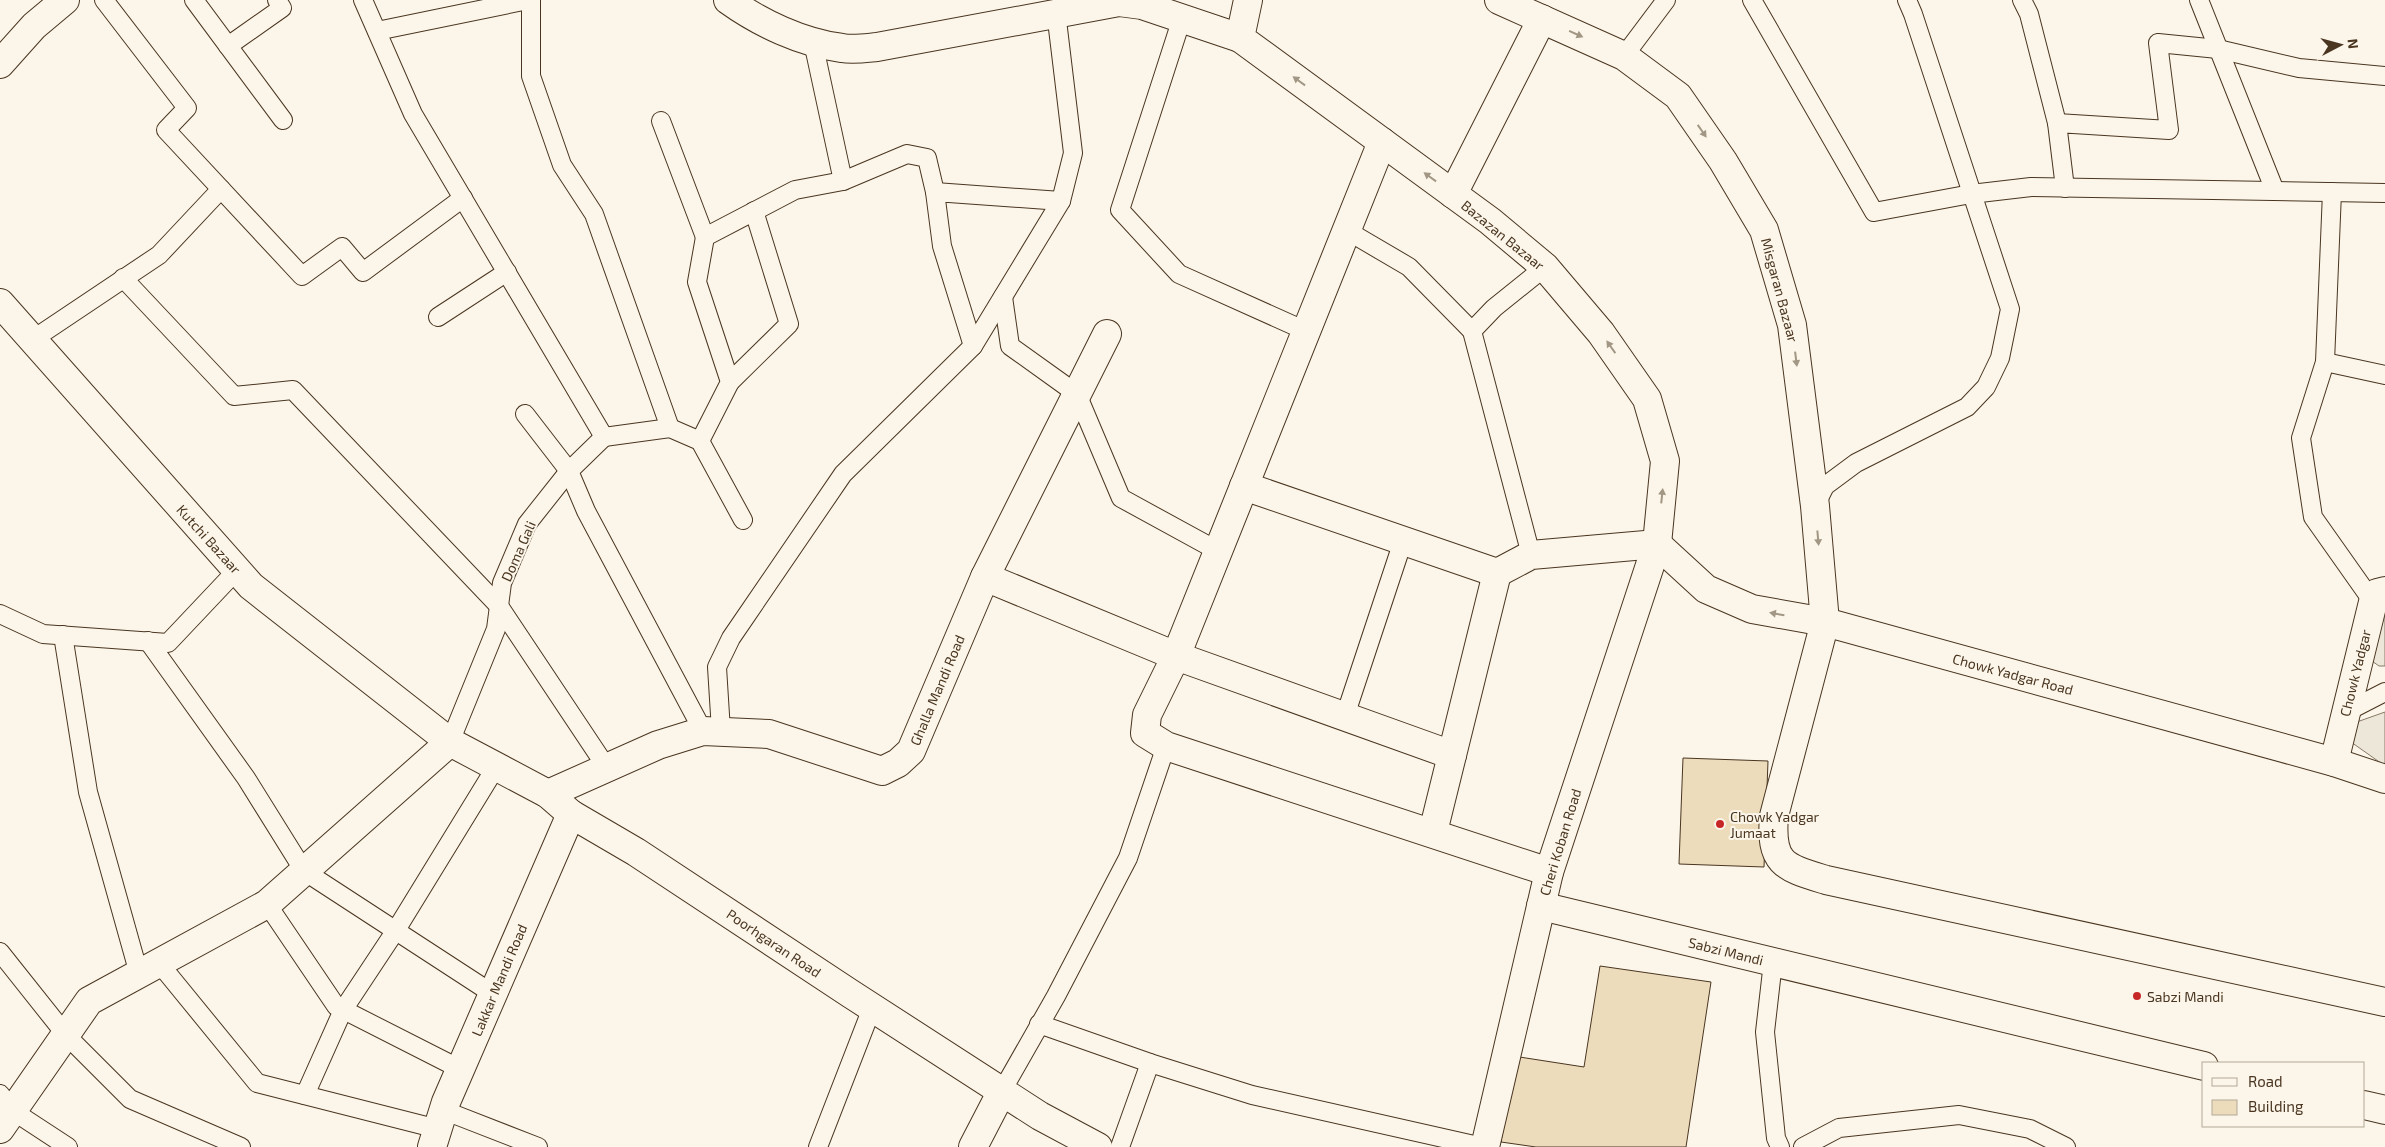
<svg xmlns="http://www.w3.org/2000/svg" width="2385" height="1147" viewBox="0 0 2385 1147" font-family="'Exo 2',sans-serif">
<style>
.parking{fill:#ede7d9;stroke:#887966}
.building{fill:#ecdcbc;stroke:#4a3520}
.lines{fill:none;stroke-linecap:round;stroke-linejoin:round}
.lane-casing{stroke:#4a3520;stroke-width:20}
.street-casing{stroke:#4a3520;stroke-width:30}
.secondary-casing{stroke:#4a3520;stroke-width:30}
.lane{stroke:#fbf6e9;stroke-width:18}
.street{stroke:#fbf6e9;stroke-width:28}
.secondary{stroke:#fbf6e9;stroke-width:28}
.oneway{fill:#a29684}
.poi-dot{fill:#c62828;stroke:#fbf6e9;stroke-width:2}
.labels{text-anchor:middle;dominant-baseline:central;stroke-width:4;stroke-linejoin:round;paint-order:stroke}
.street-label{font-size:14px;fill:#4a3520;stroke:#fbf6e9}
.poi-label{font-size:14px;fill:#4a3520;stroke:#fbf6e9;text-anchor:start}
</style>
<rect width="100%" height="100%" fill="#fbf6e9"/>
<g class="parking">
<path d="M2385,591V666H2379L2365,656Z"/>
<path d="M2385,712V766L2351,742L2354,723Z"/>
</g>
<g class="building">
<path d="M1683,758L1768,761L1764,867L1679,864Z"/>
<path d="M1600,966L1711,982L1686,1147H1536L1501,1142L1513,1056L1584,1067Z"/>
</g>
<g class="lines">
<g class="lane-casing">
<g id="lane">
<path d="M104,0L187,108L166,130L302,276L342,247L363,272L463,198"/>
<path d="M194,0L283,120"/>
<path d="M363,0L413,114L604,437"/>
<path d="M531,0V76L562,165L594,214L670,428"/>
<path d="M1752,0L1874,212L1971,194L2031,187L2385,193"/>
<path d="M2022,0L2029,14L2057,123"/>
<path d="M2199,0L2275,191"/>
<path d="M1182,18L1120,210L1179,274L1306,331"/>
<path d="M377,31L528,0"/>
<path d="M228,46L282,8L277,0"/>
<path d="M1624,56L1666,0"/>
<path d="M661,121L705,237"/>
<path d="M843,181L907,154L927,158L935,192"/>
<path d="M2065,188L2057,123L2169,130L2158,43L2218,49L2299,68L2385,76"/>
<path d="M2332,192L2325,362L2301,438L2313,517L2373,602"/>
<path d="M1346,230L1409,267L1472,331"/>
<path d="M123,278L234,396L293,390L499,606L607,768"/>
<path d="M1003,297L1010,346L1077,394L1121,498L1218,551"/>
<path d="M438,317L507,272"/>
<path d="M32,340L159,255L221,189"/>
<path d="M973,346L942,246L935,192L1061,201"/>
<path d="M2325,362L2385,375"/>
<path d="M730,382L789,324L754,211"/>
<path d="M525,414L569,471L586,511L703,731"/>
<path d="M604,437L670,428L700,441L743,520"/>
<path d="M700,441L730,382L697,282L705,237L795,190L843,181L813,42"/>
<path d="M1815,506L1825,486L1856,463L1967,407L1986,387L2000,358L2010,309L1913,14L1907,0"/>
<path d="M1531,555L1472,331L1494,308L1545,267"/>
<path d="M0,614L43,634L168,643L237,570"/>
<path d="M63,635L88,792L139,974"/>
<path d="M148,641L246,778L304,871L493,994"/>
<path d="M2346,712L2385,692"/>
<path d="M1345,716L1403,541"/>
<path d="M721,731L717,667L731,638L843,474L973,346L1061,201L1073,153L1056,12"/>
<path d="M450,742L496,629L502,583L527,524L569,471L604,437"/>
<path d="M267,904L336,1006L460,1069"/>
<path d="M0,952L66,1035L130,1099L241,1147"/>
<path d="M1773,962L1765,1032L1776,1138L1780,1147"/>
<path d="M159,963L257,1083L438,1129"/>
<path d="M1039,1024L1150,1063"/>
<path d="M1002,1091L1056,996L1128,858L1166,746"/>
<path d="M0,1094L13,1111L68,1147"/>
<path d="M305,1095L343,1010L396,930L496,767"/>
<path d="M443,1110L538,1147"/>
<path d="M818,1147L872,1008"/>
<path d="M1120,1147L1150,1063L1252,1095L1483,1147"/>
<path d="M1803,1147L1839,1128L1959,1115L2030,1129L2066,1147"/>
</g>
</g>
<g class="street-casing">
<g id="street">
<path d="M728,0C760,23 802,43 842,48C853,50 866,48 877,47L1119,2L1142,5L1240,38"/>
<path d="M0,64L34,26L65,0"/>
<path d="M1382,142L1176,656L1147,715L1145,733L1166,746L1549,872"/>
<path d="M1453,194L1542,19"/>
<path d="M0,303L251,586L450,742L548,794L571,814L636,852L851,994L1040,1116L1098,1147"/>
<path d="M1244,486L1497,573L1531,555L1657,544"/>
<path d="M985,577L1176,656L1452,755"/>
<path d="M1825,622L1774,816C1770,864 1784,867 1826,880L2385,1002"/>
<path d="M2334,762L2373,602L2377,593L2385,591"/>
<path d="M548,794L658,745L703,731L769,734L882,771L898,763L911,751L985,577L1107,334"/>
<path d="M1433,832L1497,573"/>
<path d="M1541,906L2204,1066"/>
<path d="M2364,1105L2385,1110"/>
<path d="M0,1129L89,1001L267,904L450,742"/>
<path d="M432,1147L446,1102L571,814"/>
<path d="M973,1147L1002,1091"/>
</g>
</g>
<g class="secondary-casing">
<g id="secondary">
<path d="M1248,0L1240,38L1490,221L1545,267L1601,333L1647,399L1665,461L1657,544L1549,872L1485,1147"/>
<path d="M1499,0L1624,56L1678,96L1723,161L1764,230L1792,325L1815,506L1825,622"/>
<path d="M1657,544L1706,589L1752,609L1825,622L2334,762L2385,779"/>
</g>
</g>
<use href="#lane" class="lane"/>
<use href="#street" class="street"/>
<use href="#secondary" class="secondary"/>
</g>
<defs><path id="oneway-solid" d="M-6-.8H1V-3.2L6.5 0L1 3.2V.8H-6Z" transform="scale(1.25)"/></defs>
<g class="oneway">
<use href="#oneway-solid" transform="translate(1576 34) rotate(24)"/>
<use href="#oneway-solid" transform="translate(1299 81) rotate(-144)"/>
<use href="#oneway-solid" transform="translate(1702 131) rotate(55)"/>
<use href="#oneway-solid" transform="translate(1430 177) rotate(-144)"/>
<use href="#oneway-solid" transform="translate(1611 347) rotate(-125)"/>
<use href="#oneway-solid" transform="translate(1796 359) rotate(83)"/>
<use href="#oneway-solid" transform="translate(1662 496) rotate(-84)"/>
<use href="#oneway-solid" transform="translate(1818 538) rotate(85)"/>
<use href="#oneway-solid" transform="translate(1777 614) rotate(-170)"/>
</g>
<g class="poi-dot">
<circle cx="1720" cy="824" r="5"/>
<circle cx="2137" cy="996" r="5"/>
</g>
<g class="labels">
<g class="street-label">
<text transform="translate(1503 235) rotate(39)">Bazazan Bazaar</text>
<text transform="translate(1780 290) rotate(75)">Misgaran Bazaar</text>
<text transform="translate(209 539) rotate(48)">Kutchi Bazaar</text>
<text transform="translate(518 551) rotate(-66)">Doma Gali</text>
<text transform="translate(2355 673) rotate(-76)">Chowk Yadgar</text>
<text transform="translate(2013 674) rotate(15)">Chowk Yadgar Road</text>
<text transform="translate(937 690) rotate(-67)">Ghalla Mandi Road</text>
<text transform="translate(1560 842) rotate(-73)">Cheri Koban Road</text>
<text transform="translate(774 943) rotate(34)">Poorhgaran Road</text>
<text transform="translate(1726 951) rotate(14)">Sabzi Mandi</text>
<text transform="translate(499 980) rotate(-67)">Lakkar Mandi Road</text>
</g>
<g class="poi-label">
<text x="1730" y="816">Chowk Yadgar<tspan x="1730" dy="16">Jumaat</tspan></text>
<text x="2147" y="996">Sabzi Mandi</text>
</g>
</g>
<rect x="2202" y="1062" width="162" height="65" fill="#fbf6e9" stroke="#b4a999"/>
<rect x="2212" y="1078" width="25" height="8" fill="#fbf6e9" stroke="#b4a999"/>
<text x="2248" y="1087" font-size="15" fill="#4a3520">Road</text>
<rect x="2212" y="1100" width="25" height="15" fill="#ecdcbc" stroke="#b4a999"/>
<text x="2248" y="1112" font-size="15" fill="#4a3520">Building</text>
<g transform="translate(2340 45) rotate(84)" stroke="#fbf6e9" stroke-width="4" paint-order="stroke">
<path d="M0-4L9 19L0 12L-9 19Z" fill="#4a3520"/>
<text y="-8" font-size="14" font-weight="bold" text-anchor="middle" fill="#4a3520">N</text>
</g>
</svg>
